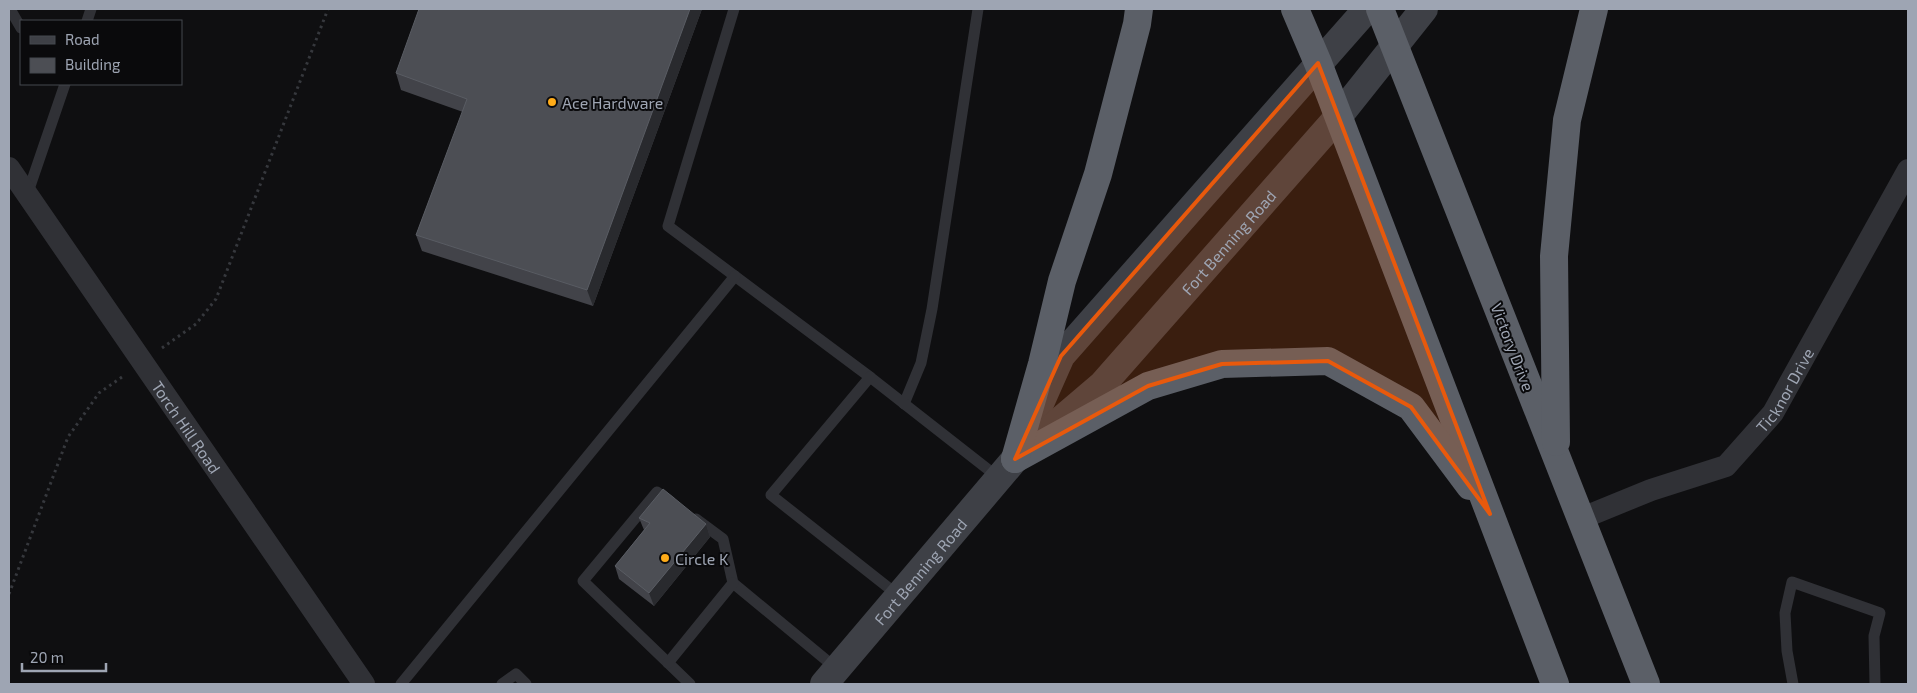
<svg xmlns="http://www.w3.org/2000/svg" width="1917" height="693" viewBox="0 0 1917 693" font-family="'Exo 2',sans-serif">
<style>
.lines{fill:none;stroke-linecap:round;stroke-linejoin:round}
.path{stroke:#36383d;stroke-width:3;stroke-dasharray:2.5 4;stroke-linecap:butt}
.lane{stroke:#303136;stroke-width:11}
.street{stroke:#303136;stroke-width:22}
.secondary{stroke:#3e4046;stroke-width:28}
.highway{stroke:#5b5f67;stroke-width:28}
.wall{fill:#424349}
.shaded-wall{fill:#292a2e}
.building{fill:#4c4e54;stroke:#595c63}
.marked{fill:#e8590c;fill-opacity:0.2;stroke:#e8590c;stroke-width:4;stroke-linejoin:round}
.poi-dot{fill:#ffac19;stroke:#0a0a0c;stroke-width:2}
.labels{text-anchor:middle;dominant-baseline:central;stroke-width:4;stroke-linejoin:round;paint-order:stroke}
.poi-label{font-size:16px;fill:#9ea5b3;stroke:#0a0a0c;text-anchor:start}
.street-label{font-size:16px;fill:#9ea5b3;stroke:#0a0a0c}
</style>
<rect width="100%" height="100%" fill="#0f0f11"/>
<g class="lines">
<g class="path">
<path d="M162,348L196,324L216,299L328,9"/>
<path d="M9,594L68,437L99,393L122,377"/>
</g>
<g class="lane">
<path d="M10,9L21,28"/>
<path d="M734,9L668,226L870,377"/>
<path d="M87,21L91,9"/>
<path d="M27,195L65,84"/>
<path d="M904,404L921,363L932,309L978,9"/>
<path d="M670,501L657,492L583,581L690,684"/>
<path d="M696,519L723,539L733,583L837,669"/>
<path d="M899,596L771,495L870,377L999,478"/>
<path d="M668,663L733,583"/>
<path d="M401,684L735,276"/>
<path d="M502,684L516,674L526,684"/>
<path d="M1793,684L1787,651L1785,613L1792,582L1880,613L1874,636L1875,684"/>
</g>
<g class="street">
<path id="s1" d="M9,168L364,684"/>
<path id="s2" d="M1580,519L1651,490L1726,466L1773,413L1908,170"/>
</g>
<g class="secondary">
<path d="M1038,408L1061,356L1367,9"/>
<path id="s3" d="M824,684L1015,459L1102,385L1338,117L1424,9"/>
</g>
<g class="highway">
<path d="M1295,9L1318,63L1555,684"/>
<path d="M1380,9L1646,684"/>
<path d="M1556,442L1554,256L1567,120L1594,9"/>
<path d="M1015,459L1148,386L1222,364L1328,361L1411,407L1470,486"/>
<path d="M1015,459L1042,364L1062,281L1098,174L1137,24L1139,9"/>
</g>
</g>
<g class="wall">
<path d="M702,9L593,306L422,251L416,235L463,112L401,90L396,73Z"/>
<path d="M639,518L706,524L710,537L654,606L619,579L615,566L644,530Z"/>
</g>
<g class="shaded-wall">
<path d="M690,9H702L593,306L587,290Z"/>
<path d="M706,524L710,537L654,606L649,593Z"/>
</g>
<g class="building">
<path d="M419,9H690L587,290L416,235L467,99L396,73Z"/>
<path d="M663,489L706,524L649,593L615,566L650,523L639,518Z"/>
</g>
<path class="marked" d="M1318,63L1490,514L1411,407L1328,361L1222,364L1148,386L1015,459L1061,356Z"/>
<g class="poi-dot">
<circle cx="552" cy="102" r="5"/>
<circle cx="665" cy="558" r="5"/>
</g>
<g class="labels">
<g class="poi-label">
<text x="562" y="102">Ace Hardware</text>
<text x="675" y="558">Circle K</text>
</g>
<g class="street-label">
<text stroke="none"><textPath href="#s3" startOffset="600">Fort Benning Road</textPath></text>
<text transform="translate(1513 347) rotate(69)">Victory Drive</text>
<text stroke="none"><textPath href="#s2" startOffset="252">Ticknor Drive</textPath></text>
<text stroke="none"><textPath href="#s1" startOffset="314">Torch Hill Road</textPath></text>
<text stroke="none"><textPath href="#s3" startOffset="148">Fort Benning Road</textPath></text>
</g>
</g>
<rect width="1917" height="693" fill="none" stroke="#9ea5b3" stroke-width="20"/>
<rect x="20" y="20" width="162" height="65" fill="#0a0a0c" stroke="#45484f"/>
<rect x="30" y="36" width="25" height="8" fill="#3e4046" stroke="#45484f"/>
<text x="65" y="45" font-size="15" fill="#9ea5b3">Road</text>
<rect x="30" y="58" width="25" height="15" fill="#4c4e54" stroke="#45484f"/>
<text x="65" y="70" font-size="15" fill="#9ea5b3">Building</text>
<path d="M22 663v8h84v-8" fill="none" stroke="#9ea5b3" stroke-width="2.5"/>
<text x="30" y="663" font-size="15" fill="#9ea5b3" stroke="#0a0a0c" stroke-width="4" paint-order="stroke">20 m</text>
</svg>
